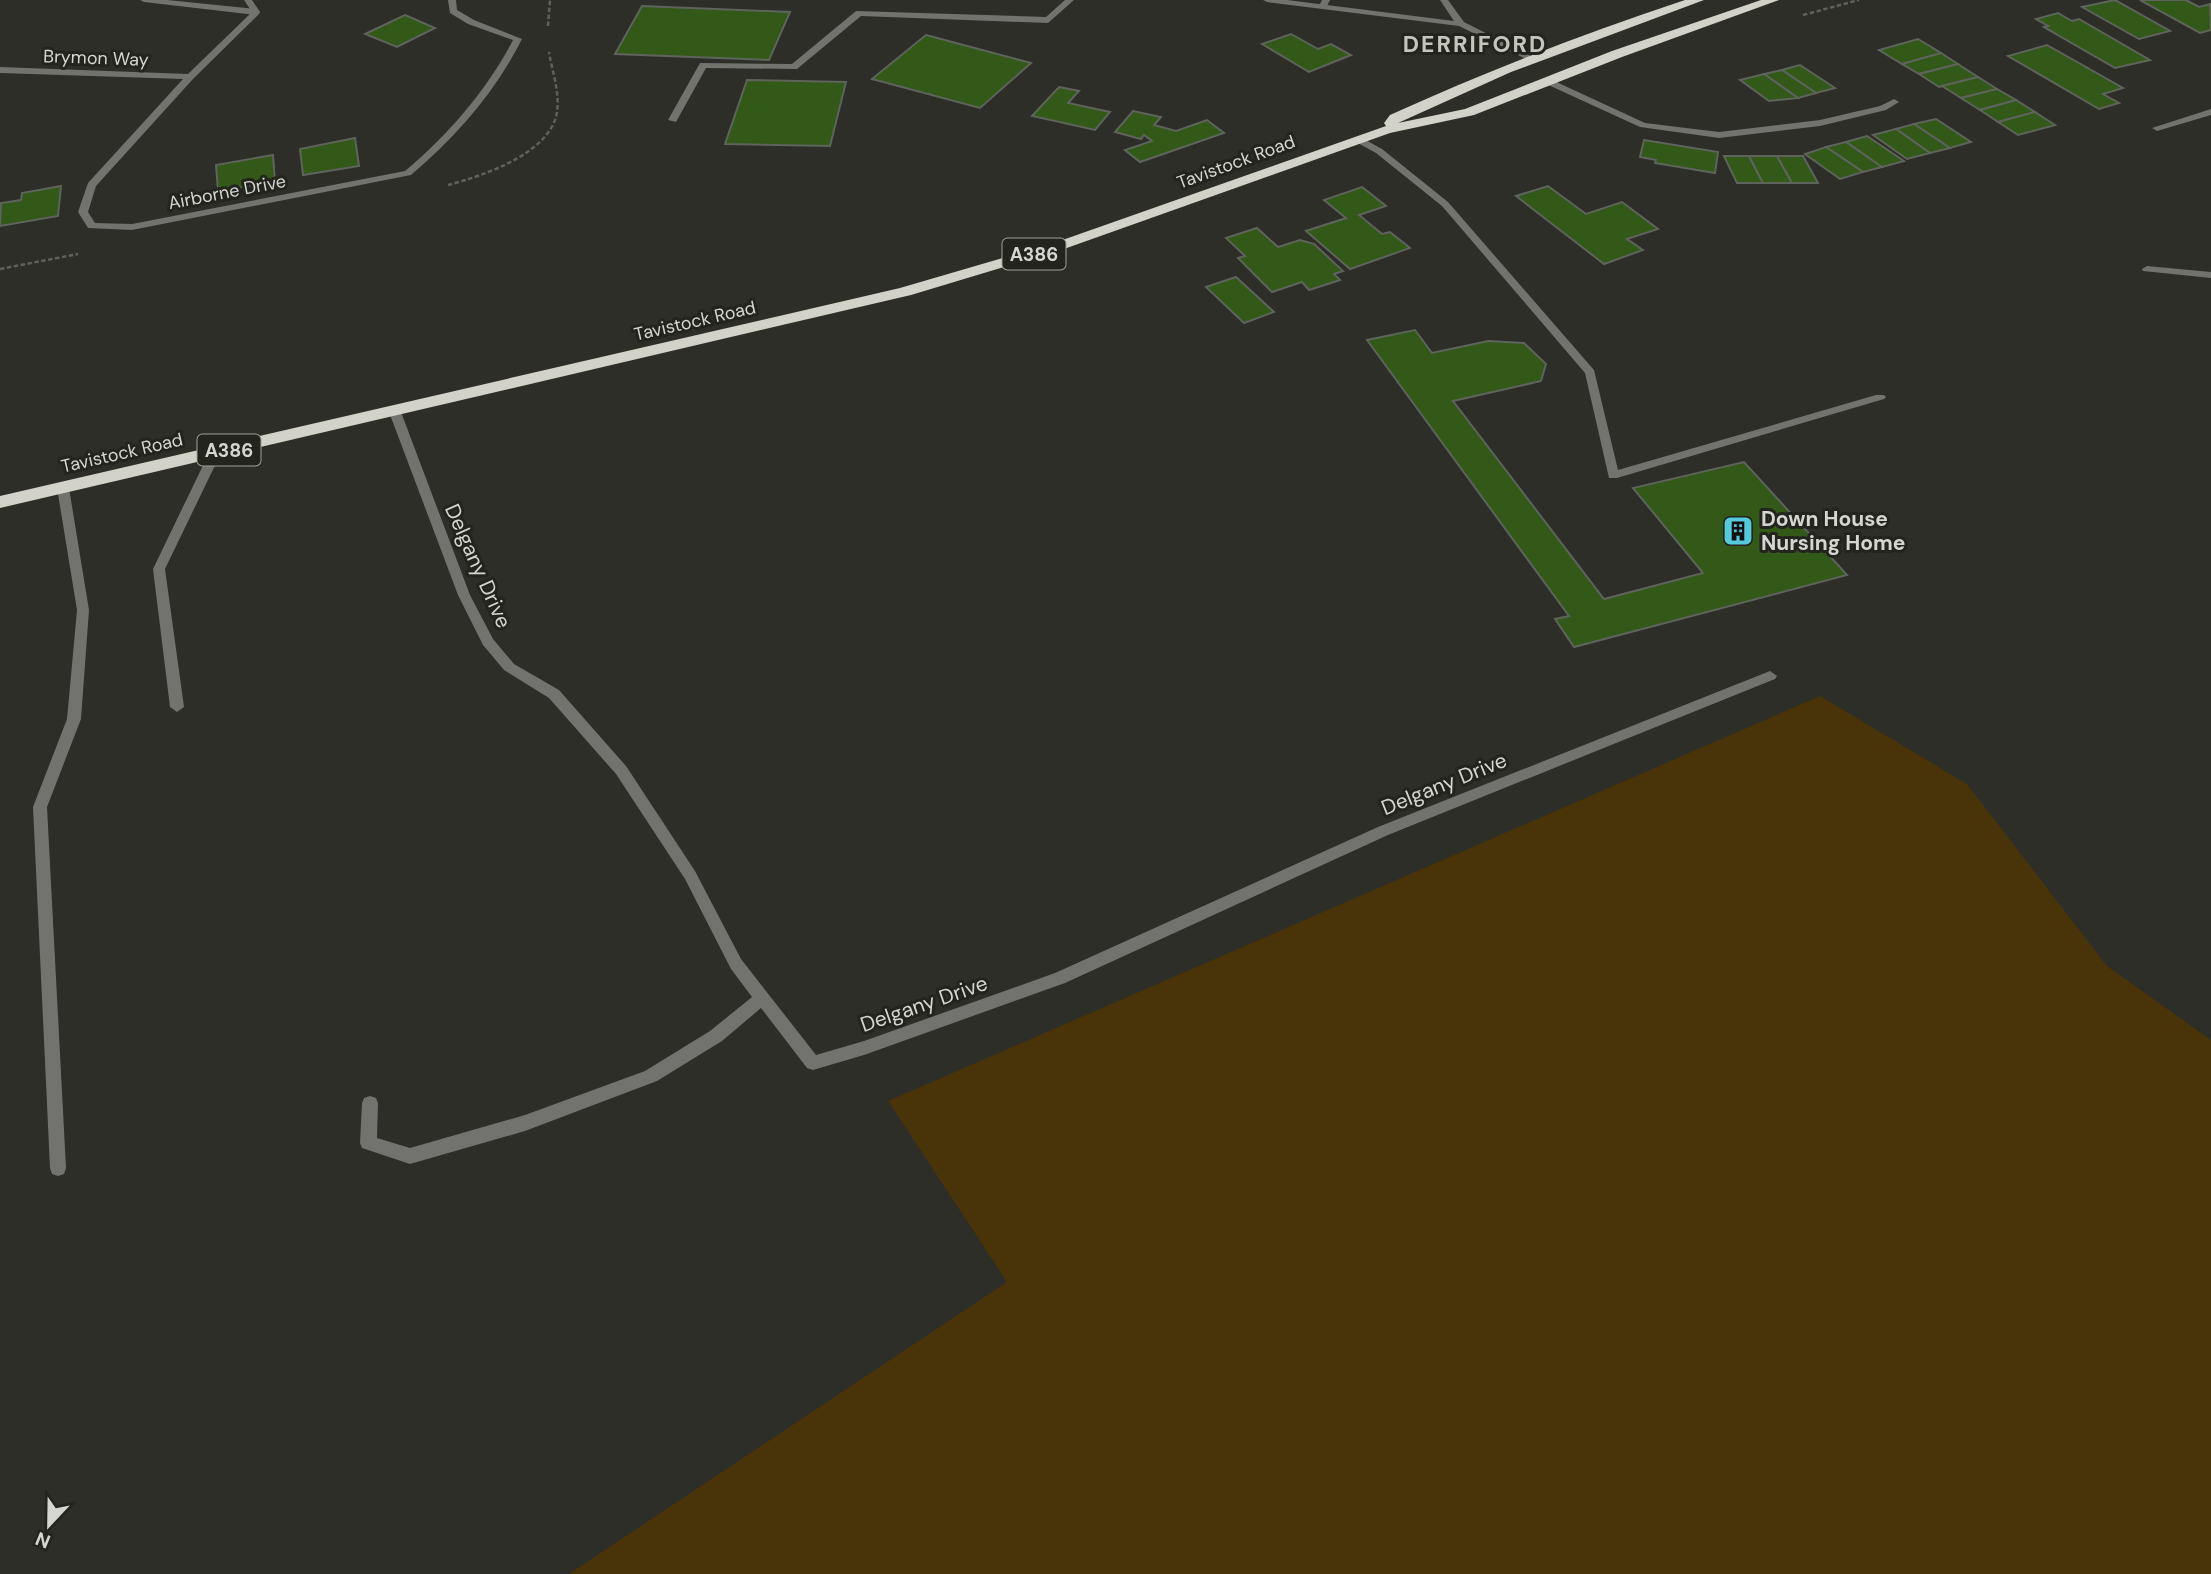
<svg xmlns="http://www.w3.org/2000/svg" width="2211" height="1574" viewBox="0 0 2211 1574" font-family="'DM Sans',sans-serif">
<style>
.green{fill:#493309}
.building{fill:#325917;stroke:#5e635c;stroke-width:2}
.lines{fill:none;stroke-linecap:round;stroke-linejoin:round}
.path{stroke:#60615b;stroke-width:2.5;stroke-dasharray:4.5 2.5;stroke-linecap:butt}
.lane{fill:#72726e;fill-rule:evenodd}
.street{fill:#72726e;fill-rule:evenodd}
.highway{fill:#d3d2c9;fill-rule:evenodd}
.labels{text-anchor:middle;dominant-baseline:central;stroke-width:6;stroke-linejoin:round;paint-order:stroke}
.far-street-label{font-size:18px;fill:#d5d6d2;stroke:#23241d}
.shield{fill:#23241d;stroke:#a0a19c;stroke-width:2}
.shield-label{font-size:19px;font-weight:bold;fill:#d5d6d2}
.poi-label{font-size:21px;font-weight:bold;fill:#d5d6d2;stroke:#23241d;text-anchor:start}
.street-label{font-size:21px;fill:#d5d6d2;stroke:#23241d}
.far-district-label{font-size:23px;font-weight:bold;letter-spacing:2px;fill:#c4c6bd;stroke:#23241d}
</style>
<rect width="100%" height="100%" fill="#2c2e27"/>
<path class="green" d="M1820,696L1967,784L2107,966L2211,1040V1574H569L1007,1282L888,1101Z"/>
<g class="building">
<path d="M2115,0L2170,31L2139,39L2082,7Z"/>
<path d="M2140,0H2186L2199,7L2210,4L2211,30L2200,33Z"/>
<path d="M642,6L790,12L769,60L615,54Z"/>
<path d="M2058,13L2072,21L2079,19L2150,60L2115,68L2044,27L2048,26L2036,19Z"/>
<path d="M405,15L435,28L397,47L365,34Z"/>
<path d="M1291,34L1318,49L1331,44L1351,55L1309,72L1262,44Z"/>
<path d="M926,35L1031,63L980,108L872,79Z"/>
<path d="M1918,39L1941,53L1902,64L1879,50Z"/>
<path d="M2047,45L2123,88L2103,94L2119,103L2099,109L2008,56Z"/>
<path d="M1941,53L1958,64L1919,74L1902,64Z"/>
<path d="M1958,64L1978,77L1939,87L1919,74Z"/>
<path d="M1800,65L1835,88L1816,93L1782,70Z"/>
<path d="M1782,70L1816,93L1798,98L1764,74Z"/>
<path d="M1764,74L1798,98L1769,101L1740,80Z"/>
<path d="M1978,77L1997,89L1961,98L1942,86Z"/>
<path d="M747,80L846,82L830,146L725,144Z"/>
<path d="M1059,87L1079,91L1068,103L1110,112L1095,130L1032,116Z"/>
<path d="M1997,89L2016,100L1980,110L1961,98Z"/>
<path d="M2016,100L2035,112L1998,122L1980,110Z"/>
<path d="M1133,111L1161,117L1154,125L1176,131L1207,120L1224,133L1140,162L1125,150L1152,141L1144,135L1141,139L1115,132Z"/>
<path d="M2035,112L2055,125L2018,135L1998,122Z"/>
<path d="M1936,119L1971,142L1950,148L1914,124Z"/>
<path d="M1914,124L1950,148L1930,153L1896,129Z"/>
<path d="M1896,129L1930,153L1907,159L1873,135Z"/>
<path d="M1867,136L1904,161L1882,167L1846,142Z"/>
<path d="M355,138L359,166L303,175L300,149Z"/>
<path d="M1644,140L1718,152L1715,173L1655,163L1656,160L1640,157Z"/>
<path d="M1846,142L1882,167L1863,172L1826,147Z"/>
<path d="M1826,147L1863,172L1840,179L1805,154Z"/>
<path d="M273,155L275,182L218,191L216,165Z"/>
<path d="M1724,156H1749L1763,183H1737Z"/>
<path d="M1749,156H1777L1792,183H1763Z"/>
<path d="M1777,156H1803L1818,183H1792Z"/>
<path d="M61,186L58,216L0,226L1,203L21,200L22,193Z"/>
<path d="M1548,186L1586,214L1622,202L1658,229L1627,239L1643,250L1604,264L1516,196Z"/>
<path d="M1362,187L1386,206L1359,215L1382,234L1390,232L1410,248L1350,269L1306,231L1346,218L1324,200Z"/>
<path d="M1257,228L1278,247L1300,240L1314,244L1343,271L1334,274L1340,280L1309,290L1302,282L1272,292L1238,258L1245,256L1226,238Z"/>
<path d="M1236,277L1274,312L1244,323L1206,287Z"/>
<path d="M1415,330L1432,353L1488,341L1524,343L1546,364L1541,381L1453,401L1604,599L1703,573L1633,488L1744,462L1847,575L1574,647L1555,619L1569,616L1367,340Z"/>
</g>
<g class="lines">
<g class="path">
<path d="M1803,15L1859,0"/>
<path d="M548,26L550,0"/>
<path d="M448,185C483,176 551,153 557,112C560,92 552,71 549,52"/>
<path d="M0,269L78,254"/>
</g>
<g class="lane">
<path d="M140,0H167L256,9L260,12L256,15L144,2Z"/>
<path d="M1065,0H1074L1048,23L861,16L797,69L706,68L676,122L668,120L700,63L792,64L856,11L1046,17Z"/>
<path d="M1322,0H1330L1326,8L1319,6Z"/>
<path d="M1356,138H1362L1382,149L1448,202L1594,370L1618,470L1876,395H1884L1886,397L1884,399L1617,478H1609L1585,373L1442,206L1376,153L1356,142Z"/>
<path d="M395,408L401,412L470,595L493,639L514,664L559,690L626,766L695,871L741,959L816,1055L864,1041L1055,973L1378,827L1765,673L1770,671L1777,676L1775,679L1388,835L1065,983L864,1055L813,1070L807,1068L761,1008L722,1041L657,1081L525,1131L410,1164L362,1148L360,1143L362,1103L364,1098L370,1096L376,1098L378,1103L377,1138L410,1148L525,1115L645,1071L710,1031L752,997L731,969L685,879L616,774L549,698L504,670L483,645L458,595L389,412Z"/>
<path d="M215,449L221,453L165,569L184,707L177,712L170,707L153,569L209,453Z"/>
<path d="M63,484L69,488L89,610L81,719L47,807L66,1168L64,1174L58,1176L52,1174L50,1168L33,807L67,719L77,610L57,488Z"/>
</g>
<g class="street">
<path d="M244,0H252L260,12L259,14L193,79L96,186L88,212L95,223L132,224L405,171C448,135 487,90 513,40L468,24L450,13L448,0H456L457,10L474,20L522,39C496,91 456,137 411,175L132,230L88,228L78,212L88,183L183,79L0,73V67L188,74L252,12Z"/>
<path d="M1263,0H1287L1454,21L1440,0H1448L1464,22L1535,58L1528,60L1459,26L1267,2Z"/>
<path d="M1544,79H1550L1645,123L1719,132L1820,120L1880,106L1894,99L1899,102L1886,110L1820,126L1719,138L1640,127L1544,83Z"/>
<path d="M2211,109V115L2157,131L2152,128Z"/>
<path d="M2147,266L2211,272V278L2143,271L2142,269Z"/>
</g>
<path class="highway" d="M1685,0H1704L1511,72L1398,123L1465,109L1612,51L1761,0H1779L1622,57L1474,115L1390,133L1064,249L911,295L0,508V496L900,288L1054,243L1386,126L1384,123L1390,115C1487,71 1585,33 1685,0Z"/>
</g>
<defs>
<g id="building-square" transform="scale(1.575)"><rect x="-9" y="-9" width="18" height="18" rx="4" fill="#54cadd" stroke="#23241d"/><path d="M-4-6H4V6H1V3H-1V6H-4ZM-2.5-4.3h1.7v1.8h-1.7ZM.8-4.3h1.7v1.8H.8ZM-2.5-1h1.7V.8h-1.7ZM.8-1h1.7V.8H.8Z" fill="#111"/></g>
</defs>
<g fill-rule="evenodd">
<use href="#building-square" x="1738" y="531"/>
</g>
<g class="labels">
<g class="far-street-label">
<text transform="translate(96 58) rotate(2)">Brymon Way</text>
<text transform="translate(1236 162) rotate(-20)">Tavistock Road</text>
<text transform="translate(227 192) rotate(-11)">Airborne Drive</text>
<text transform="translate(695 321) rotate(-13)">Tavistock Road</text>
<text transform="translate(122 453) rotate(-13)">Tavistock Road</text>
</g>
<g class="shield">
<rect x="1002.5" y="238.5" width="63" height="31" rx="5"/>
<rect x="197.5" y="434.5" width="63" height="31" rx="5"/>
</g>
<g class="shield-label">
<text x="1034" y="254">A386</text>
<text x="229" y="450">A386</text>
</g>
<g class="poi-label">
<text x="1761" y="519">Down House<tspan x="1761" dy="24">Nursing Home</tspan></text>
</g>
<g class="street-label">
<text transform="translate(478 566) rotate(66)">Delgany Drive</text>
<text transform="translate(1444 784) rotate(-22)">Delgany Drive</text>
<text transform="translate(924 1004) rotate(-19)">Delgany Drive</text>
</g>
<g class="far-district-label">
<text x="1475" y="44">DERRIFORD</text>
</g>
</g>
<g transform="translate(49 1525) rotate(202)" stroke="#23241d" stroke-width="5" paint-order="stroke">
<path d="M0-5L12 26L0 18L-12 26Z" fill="#d5d6d2"/>
<text y="-10" font-size="19" font-weight="bold" text-anchor="middle" fill="#d5d6d2">N</text>
</g>
</svg>
